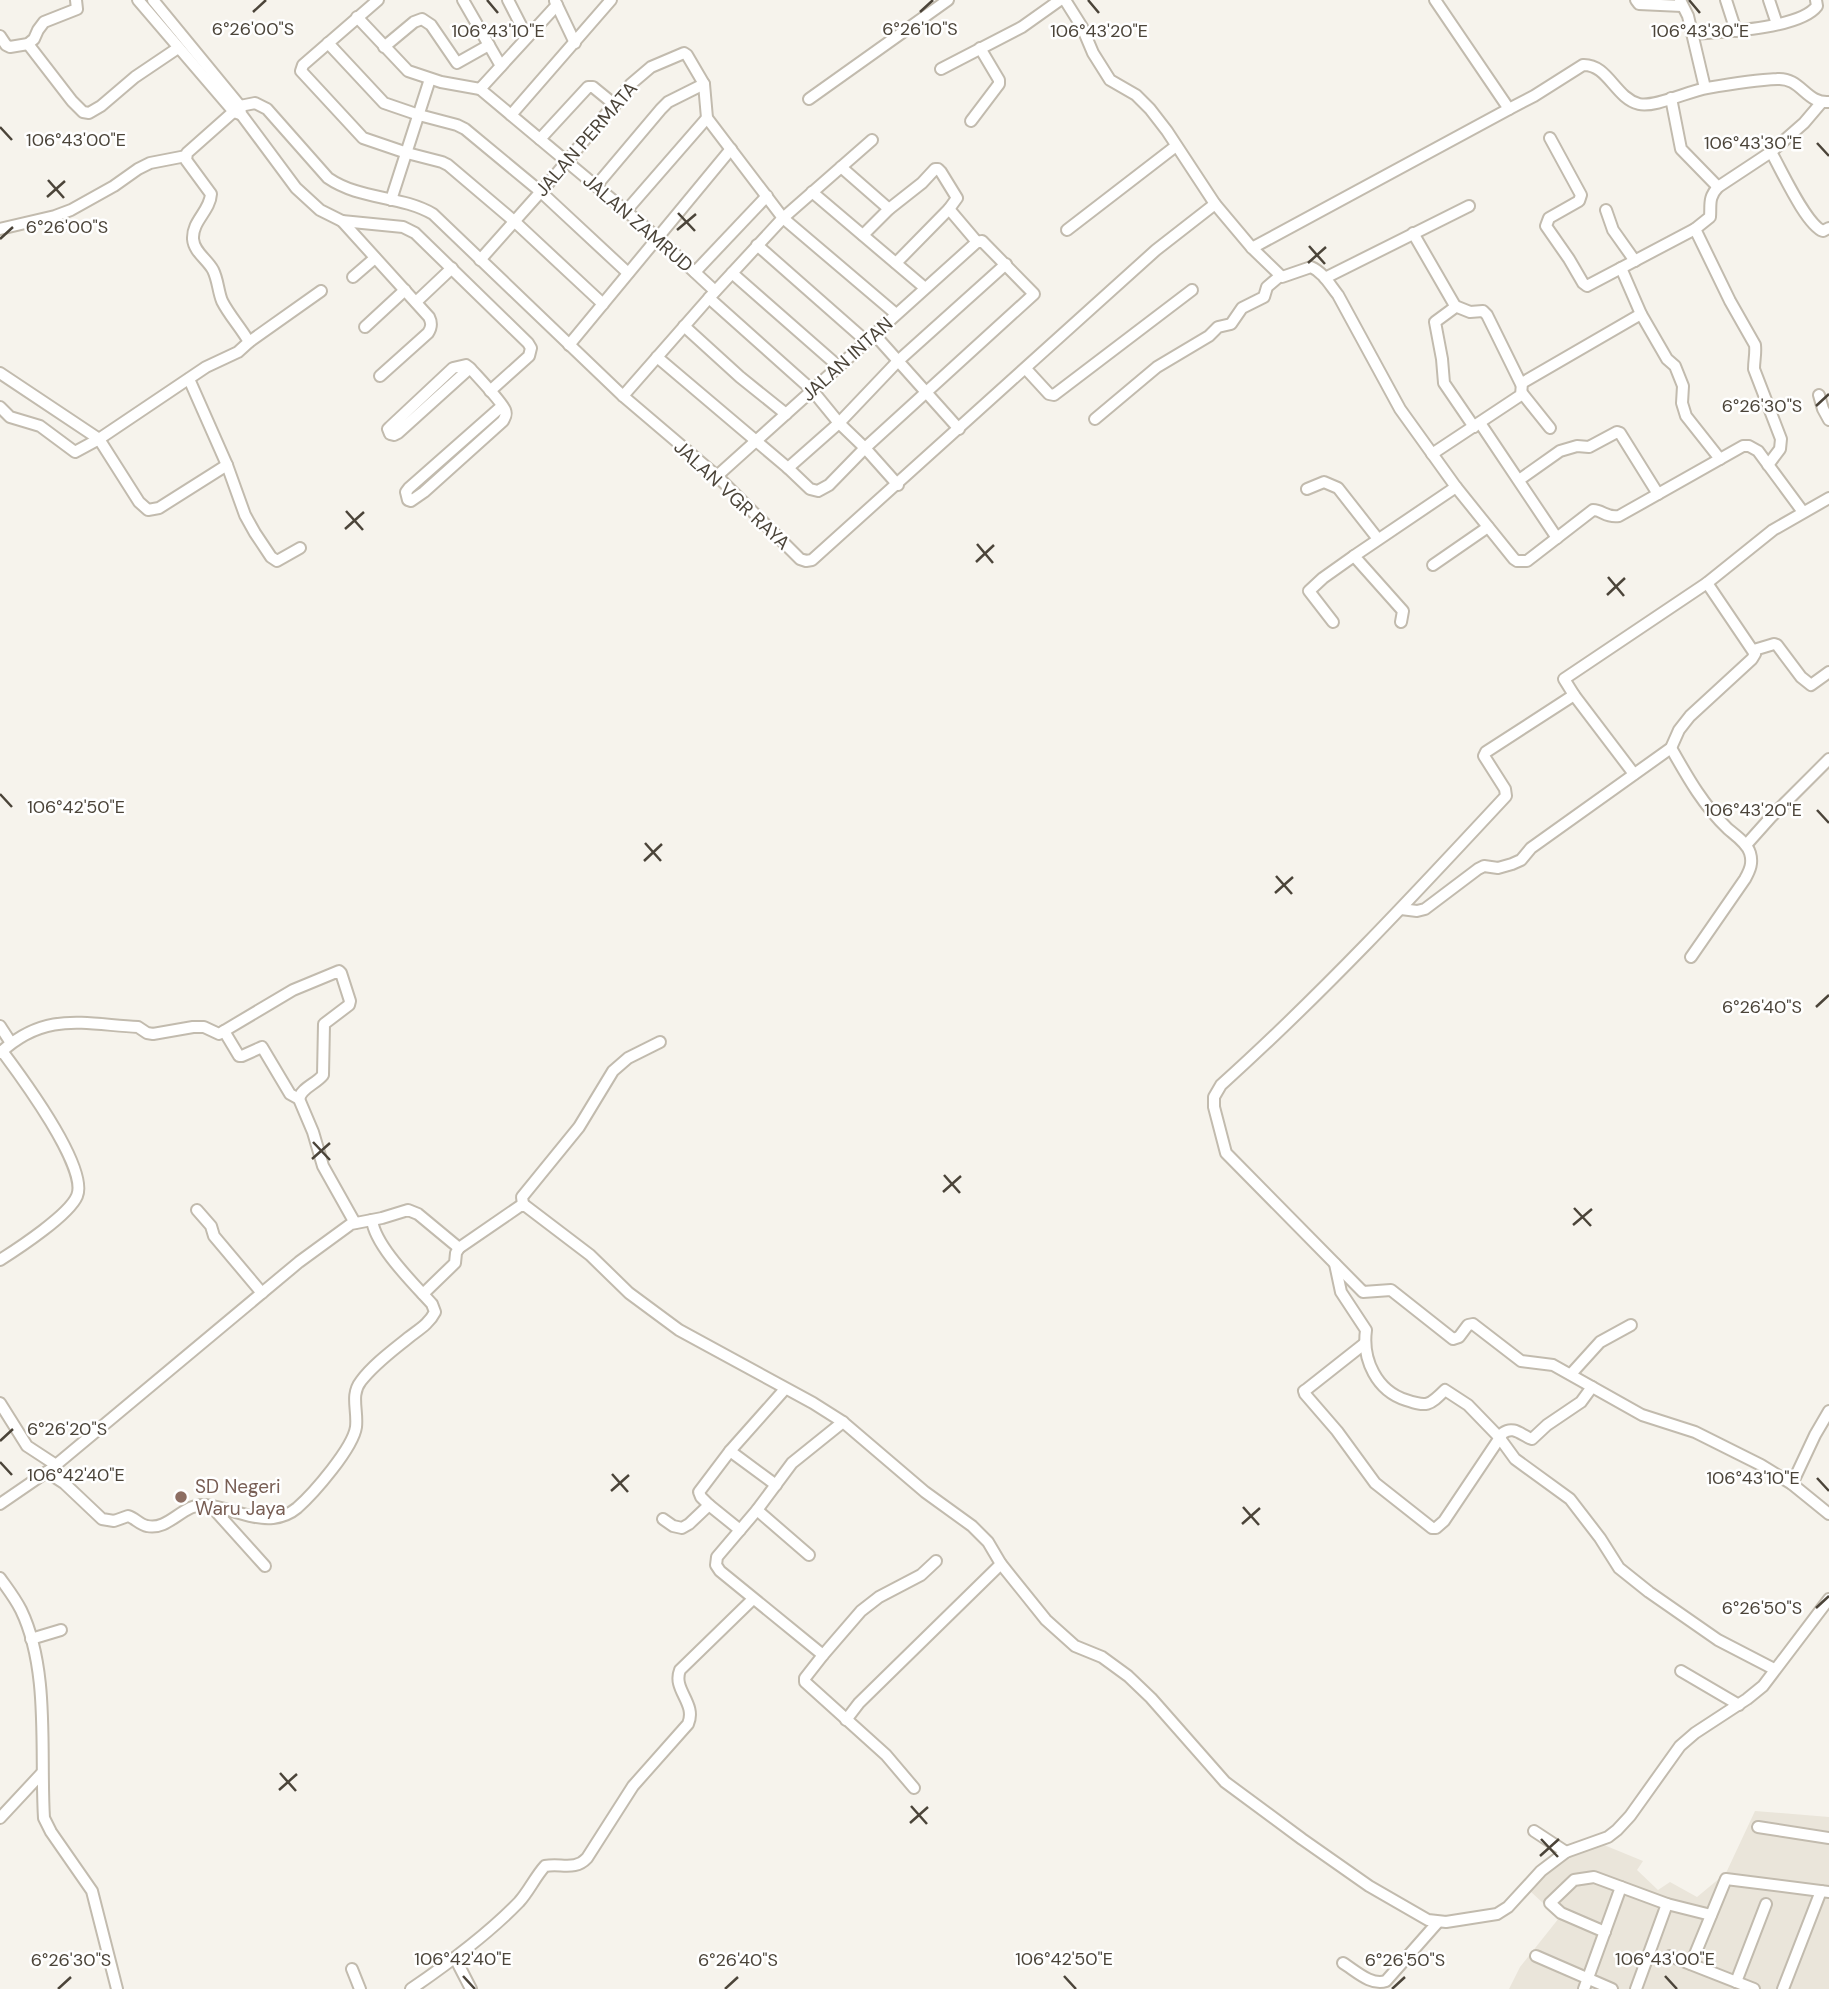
<svg xmlns="http://www.w3.org/2000/svg" width="1829" height="1989" viewBox="0 0 1829 1989" font-family="'DM Sans',sans-serif">
<style>
.residential{fill:#eae5da}
.lines{fill:none;stroke-linecap:round;stroke-linejoin:round}
.minor-casing{stroke:#c2bbae;stroke-width:14}
.minor{stroke:#fff;stroke-width:10}
.ticks{fill:none;stroke:#4b4439;stroke-width:2.5}
.education-dot{fill:#8d6e63;stroke:#fff;stroke-width:2.5}
.labels{text-anchor:middle;dominant-baseline:central;stroke-width:5;stroke-linejoin:round;paint-order:stroke}
.street-label{font-size:19px;fill:#4b4439;stroke:#fff}
.education-label{font-size:19px;fill:#785e54;stroke:#fff;text-anchor:start}
.ticks-label{font-size:18px;text-anchor:middle;fill:#4b4439;stroke:#fff;stroke-width:5;stroke-linejoin:round;paint-order:stroke}
</style>
<rect width="100%" height="100%" fill="#f6f3ec"/>
<path class="residential" d="M1755,1811L1829,1817V1989H1509L1520,1967L1559,1918L1530,1891L1557,1862L1604,1845L1643,1861L1637,1870L1658,1890L1670,1882L1697,1897L1726,1873Z"/>
<g class="lines">
<g class="minor-casing">
<g id="minor">
<path d="M138,0L234,112L240,114"/>
<path d="M153,0L240,106L241,114L296,188L320,210L342,221L429,317C432,323 432,327 428,333L380,376"/>
<path d="M378,0L303,65L301,71L363,138L407,153L442,162L448,165L514,221L603,304"/>
<path d="M463,0L501,66"/>
<path d="M508,0L527,37"/>
<path d="M1065,0L1082,27L1093,53L1110,80L1136,95L1150,109L1167,131L1215,204L1252,248L1282,277L1311,267C1323,272 1330,285 1338,295L1400,409L1456,487L1514,559L1517,561H1527L1593,510C1603,510 1605,518 1619,516L1743,446H1749L1758,451L1803,512"/>
<path d="M1435,0L1509,109L1534,96L1583,65C1608,64 1615,98 1639,104C1654,108 1689,91 1707,88C1730,84 1754,80 1777,79C1801,77 1806,104 1829,102"/>
<path d="M1636,0L1639,4L1682,6"/>
<path d="M1680,0L1688,16L1705,88"/>
<path d="M1726,0L1736,31"/>
<path d="M1769,0L1777,24"/>
<path d="M555,1L575,43"/>
<path d="M357,17L408,71L441,82L480,89L657,237L715,291"/>
<path d="M1692,34C1721,32 1800,29 1817,6L1816,0"/>
<path d="M0,36L6,45L10,47L28,44L34,39L38,30L44,22L77,9L76,0"/>
<path d="M328,43L384,103L419,115L457,125L465,129L541,192L628,273"/>
<path d="M28,44L72,101L83,112L89,113L101,106L135,77L178,48"/>
<path d="M384,47L414,22L422,19L431,25L457,63L489,45"/>
<path d="M941,69L1022,27L1060,0"/>
<path d="M480,89L557,5"/>
<path d="M1671,98L1681,149L1718,187"/>
<path d="M809,99L948,0"/>
<path d="M511,115L611,0"/>
<path d="M971,121L999,84V80L980,48"/>
<path d="M1550,138L1581,195L1579,201L1549,218L1546,226L1569,259L1583,283L1587,286L1695,229"/>
<path d="M540,139L588,87H593L615,105"/>
<path d="M1771,152C1781,169 1806,225 1823,231L1829,228"/>
<path d="M841,167L889,209"/>
<path d="M596,186L661,109L668,102L704,84"/>
<path d="M812,192L925,288"/>
<path d="M391,200L430,79"/>
<path d="M1606,210L1613,230L1635,261"/>
<path d="M626,211L707,118"/>
<path d="M342,221L403,227L415,233L528,343L531,348L529,356L490,391"/>
<path d="M0,229L55,216L71,210L114,186L138,169L150,163L186,156"/>
<path d="M1067,230L1176,146"/>
<path d="M1413,233L1454,304V308L1435,322L1442,359L1444,383L1474,427"/>
<path d="M863,235L889,209L922,183L935,169H938L941,172L957,198L949,209"/>
<path d="M757,245L866,341"/>
<path d="M1252,248L1509,109"/>
<path d="M480,260L553,178L631,84L651,67L684,53L687,55L704,84L707,118L783,218L896,314"/>
<path d="M896,263L949,209L977,242"/>
<path d="M1621,268L1641,314L1667,359L1675,366L1683,386L1682,403L1686,416L1720,459"/>
<path d="M695,272L767,196"/>
<path d="M732,273L838,366"/>
<path d="M353,277L375,258"/>
<path d="M1325,278L1469,206"/>
<path d="M709,298L812,390L839,423L865,448L898,485"/>
<path d="M416,302L452,268"/>
<path d="M1455,306L1470,312L1483,311L1487,315L1521,384"/>
<path d="M684,326L740,377L786,414"/>
<path d="M365,327L405,290"/>
<path d="M874,334L959,429"/>
<path d="M249,342L321,291"/>
<path d="M569,345L731,149"/>
<path d="M657,357L788,468L810,489L818,491L829,485L865,448L1034,294L982,241L977,242"/>
<path d="M470,368L466,365L453,368L390,427L388,429L390,434L394,435L398,433L470,368C477,376 502,402 505,410C507,415 505,417 503,421L424,492L411,501L408,500L406,492L409,488L502,406"/>
<path d="M1026,369L1049,394L1054,395L1192,290"/>
<path d="M0,373L99,439L139,502L148,510L159,508L227,465"/>
<path d="M189,379L227,465L245,515L255,533L271,557L277,561L300,548"/>
<path d="M1522,393L1550,428"/>
<path d="M1819,395L1823,409L1829,420"/>
<path d="M623,396L709,298L783,218L872,140"/>
<path d="M0,407L10,417L40,426L75,452L99,439L206,367L238,352L249,342C241,328 229,315 222,301C218,291 218,280 213,270C207,259 194,252 193,239C192,221 210,211 211,194L186,160L187,153L240,106L255,103L267,109L328,178C360,200 400,195 433,214L623,396L717,476L800,559L806,561L812,560L1156,250L1215,204"/>
<path d="M1095,419L1157,367L1209,336L1218,327L1231,324L1242,308L1264,297L1267,287L1280,276"/>
<path d="M1480,423L1557,538"/>
<path d="M1432,454L1521,395L1522,383L1641,314"/>
<path d="M1768,465L1780,449L1781,439L1754,369C1754,360 1756,354 1755,345L1730,301L1695,229L1710,217C1711,204 1708,198 1718,187L1771,152L1804,123L1821,103"/>
<path d="M788,468L839,423L898,361L1006,264"/>
<path d="M717,476L977,242"/>
<path d="M1519,480L1560,451L1577,446L1589,447L1617,432L1620,433L1658,494"/>
<path d="M1307,489L1324,482L1338,488L1378,539"/>
<path d="M1829,498L1773,530L1707,583L1564,679L1574,695L1486,752L1484,756L1505,789L1506,796C1414,895 1322,994 1221,1085L1214,1097V1107L1226,1153L1363,1292L1391,1290L1453,1339L1459,1337L1468,1325L1473,1324L1521,1361L1553,1365L1642,1415L1695,1432L1761,1465L1792,1484L1829,1514"/>
<path d="M1433,565L1488,527"/>
<path d="M1333,622L1309,591L1323,578L1354,556"/>
<path d="M1401,622L1403,611L1354,556L1456,487"/>
<path d="M1754,650L1774,644L1777,645L1801,677L1811,685L1829,672"/>
<path d="M1574,695L1634,774"/>
<path d="M1671,748C1688,778 1703,805 1728,829C1735,835 1747,843 1750,853C1753,863 1750,870 1745,879L1691,957"/>
<path d="M1746,845L1771,817L1829,759"/>
<path d="M1401,909L1417,911L1425,909L1478,869L1484,866L1498,868L1512,864L1521,860L1531,848L1671,748L1679,730L1690,716L1752,659L1755,654L1707,583"/>
<path d="M0,1026L11,1043"/>
<path d="M224,1031L239,1056H242L262,1047L290,1094L299,1099L313,1132L323,1166L355,1223"/>
<path d="M0,1053C45,1011 83,1024 138,1027L147,1033L153,1034L193,1027H204L219,1034L293,990L339,971L341,973L350,1001L349,1005L324,1024L323,1075C316,1084 301,1088 299,1099"/>
<path d="M523,1204L522,1197L579,1127L613,1071L628,1058L660,1042"/>
<path d="M197,1210L211,1226L214,1236L262,1293"/>
<path d="M0,1260C19,1248 69,1215 77,1196C89,1168 20,1075 2,1051"/>
<path d="M1335,1264L1341,1292L1366,1330C1362,1360 1377,1391 1406,1400C1427,1407 1429,1406 1445,1390L1468,1405L1499,1437L1515,1459L1570,1499L1600,1538L1619,1568L1649,1592L1718,1640L1774,1669"/>
<path d="M423,1294L455,1263L456,1253L459,1248"/>
<path d="M1364,1344L1307,1389L1304,1391L1305,1394L1337,1431L1375,1483L1432,1528H1436L1444,1521L1503,1433C1514,1425 1522,1436 1532,1439L1547,1425L1581,1402L1592,1387"/>
<path d="M1571,1374L1600,1342L1631,1325"/>
<path d="M0,1403L27,1446L56,1465"/>
<path d="M843,1422L792,1463L757,1510L717,1557L716,1565L720,1571L823,1655L805,1678V1682L886,1755L914,1788"/>
<path d="M47,1472L64,1483L102,1519L114,1521L128,1516C135,1518 140,1525 147,1526C169,1531 183,1503 205,1505C228,1507 250,1520 273,1518C281,1517 291,1513 297,1508C314,1493 353,1448 356,1427C358,1410 350,1395 361,1381C374,1364 392,1351 408,1338C418,1330 429,1324 435,1312L432,1304C414,1284 375,1246 372,1220"/>
<path d="M1792,1484L1815,1435L1829,1411"/>
<path d="M776,1485L730,1451L785,1389"/>
<path d="M0,1504L51,1469L299,1262L351,1224L382,1218L408,1210L418,1214L459,1248L523,1204L590,1255L629,1293L679,1330L813,1403L843,1422L925,1492L972,1526L988,1542L1001,1564L1046,1620L1075,1646L1102,1657L1128,1676L1151,1698L1225,1782L1302,1839L1369,1886L1428,1920L1446,1922L1497,1914L1508,1907L1541,1871L1566,1852L1608,1837L1617,1830L1630,1816L1680,1746L1695,1733L1747,1699L1763,1686L1829,1599"/>
<path d="M709,1505L701,1497L699,1492L730,1451"/>
<path d="M211,1506L265,1566"/>
<path d="M757,1510L809,1555"/>
<path d="M663,1519L673,1526L682,1528L689,1524L709,1505L740,1530"/>
<path d="M0,1578C7,1588 15,1598 21,1610C50,1670 40,1752 44,1818L51,1832L92,1891L117,1989"/>
<path d="M31,1639L61,1630"/>
<path d="M823,1655L861,1611L879,1597L921,1575L936,1561"/>
<path d="M1681,1671L1739,1705"/>
<path d="M846,1720L859,1703L1001,1564"/>
<path d="M0,1818L42,1773"/>
<path d="M1758,1827L1829,1838"/>
<path d="M1534,1831L1566,1852"/>
<path d="M1605,1932L1561,1913L1550,1903L1574,1880L1594,1877L1667,1904L1711,1915"/>
<path d="M1536,1956L1612,1989"/>
<path d="M1670,1956L1754,1989"/>
<path d="M455,1958L471,1989"/>
<path d="M1343,1963C1356,1971 1371,1986 1386,1981L1438,1922"/>
<path d="M1691,1964L1726,1879L1829,1892"/>
<path d="M352,1969L360,1989"/>
<path d="M1736,1982L1766,1904"/>
<path d="M411,1989C449,1963 487,1935 519,1902C529,1891 535,1877 545,1866C561,1863 575,1871 587,1858L633,1786L688,1724C697,1703 672,1690 680,1670L753,1599"/>
<path d="M1584,1989L1621,1887"/>
<path d="M1636,1989L1667,1904"/>
<path d="M1783,1989L1821,1891"/>
</g>
</g>
<use href="#minor" class="minor"/>
</g>
<path class="ticks" d="M487,0L498,13M1088,0L1099,13M1689,0L1700,13M253,12L266,0M920,12L933,0M0,127L12,140M1817,143L1829,156M48,180L64,198M47,197L65,181M678,213L695,231M677,230L696,214M0,239L13,227M1309,246L1325,264M1308,263L1326,247M1816,406L1829,394M346,511L363,530M345,529L364,512M977,544L993,563M976,562L994,545M1608,577L1624,596M1607,595L1625,578M0,794L12,807M1817,810L1829,823M645,843L661,861M644,861L662,844M1276,876L1292,894M1275,893L1293,877M1816,1007L1829,995M313,1142L330,1160M312,1159L330,1143M944,1175L960,1193M943,1192L961,1176M1574,1208L1591,1226M1573,1225L1592,1209M0,1441L13,1429M0,1462L12,1475M612,1474L628,1492M1817,1478L1829,1491M611,1491L629,1475M1243,1507L1259,1525M1242,1524L1260,1508M1816,1608L1829,1596M280,1773L296,1791M279,1790L297,1774M911,1806L927,1824M910,1823L928,1807M1541,1839L1558,1857M1540,1856L1559,1839M463,1976L475,1989M1064,1976L1076,1989M1665,1976L1677,1989M58,1989L71,1977M725,1989L738,1977M1392,1989L1405,1977"/>
<circle class="education-dot" cx="181" cy="1497" r="7"/>
<g class="labels">
<g class="street-label">
<text transform="translate(586 139) rotate(-49)">JALAN PERMATA</text>
<text transform="translate(638 223) rotate(41)">JALAN ZAMRUD</text>
<text transform="translate(847 359) rotate(-42)">JALAN INTAN</text>
<text transform="translate(732 495) rotate(43)">JALAN VGR RAYA</text>
</g>
<g class="education-label">
<text x="195" y="1486">SD Negeri<tspan x="195" dy="22">Waru Jaya</tspan></text>
</g>
</g>
<g class="ticks-label">
<text x="253" y="35">6°26'00"S</text>
<text x="920" y="35">6°26'10"S</text>
<text x="498" y="37">106°43'10"E</text>
<text x="1099" y="37">106°43'20"E</text>
<text x="1700" y="37">106°43'30"E</text>
<text x="76" y="146">106°43'00"E</text>
<text x="1753" y="149">106°43'30"E</text>
<text x="67" y="233">6°26'00"S</text>
<text x="1762" y="412">6°26'30"S</text>
<text x="76" y="813">106°42'50"E</text>
<text x="1753" y="816">106°43'20"E</text>
<text x="1762" y="1013">6°26'40"S</text>
<text x="67" y="1435">6°26'20"S</text>
<text x="76" y="1481">106°42'40"E</text>
<text x="1753" y="1484">106°43'10"E</text>
<text x="1762" y="1614">6°26'50"S</text>
<text x="463" y="1965">106°42'40"E</text>
<text x="1064" y="1965">106°42'50"E</text>
<text x="1665" y="1965">106°43'00"E</text>
<text x="71" y="1966">6°26'30"S</text>
<text x="738" y="1966">6°26'40"S</text>
<text x="1405" y="1966">6°26'50"S</text>
</g>
</svg>
